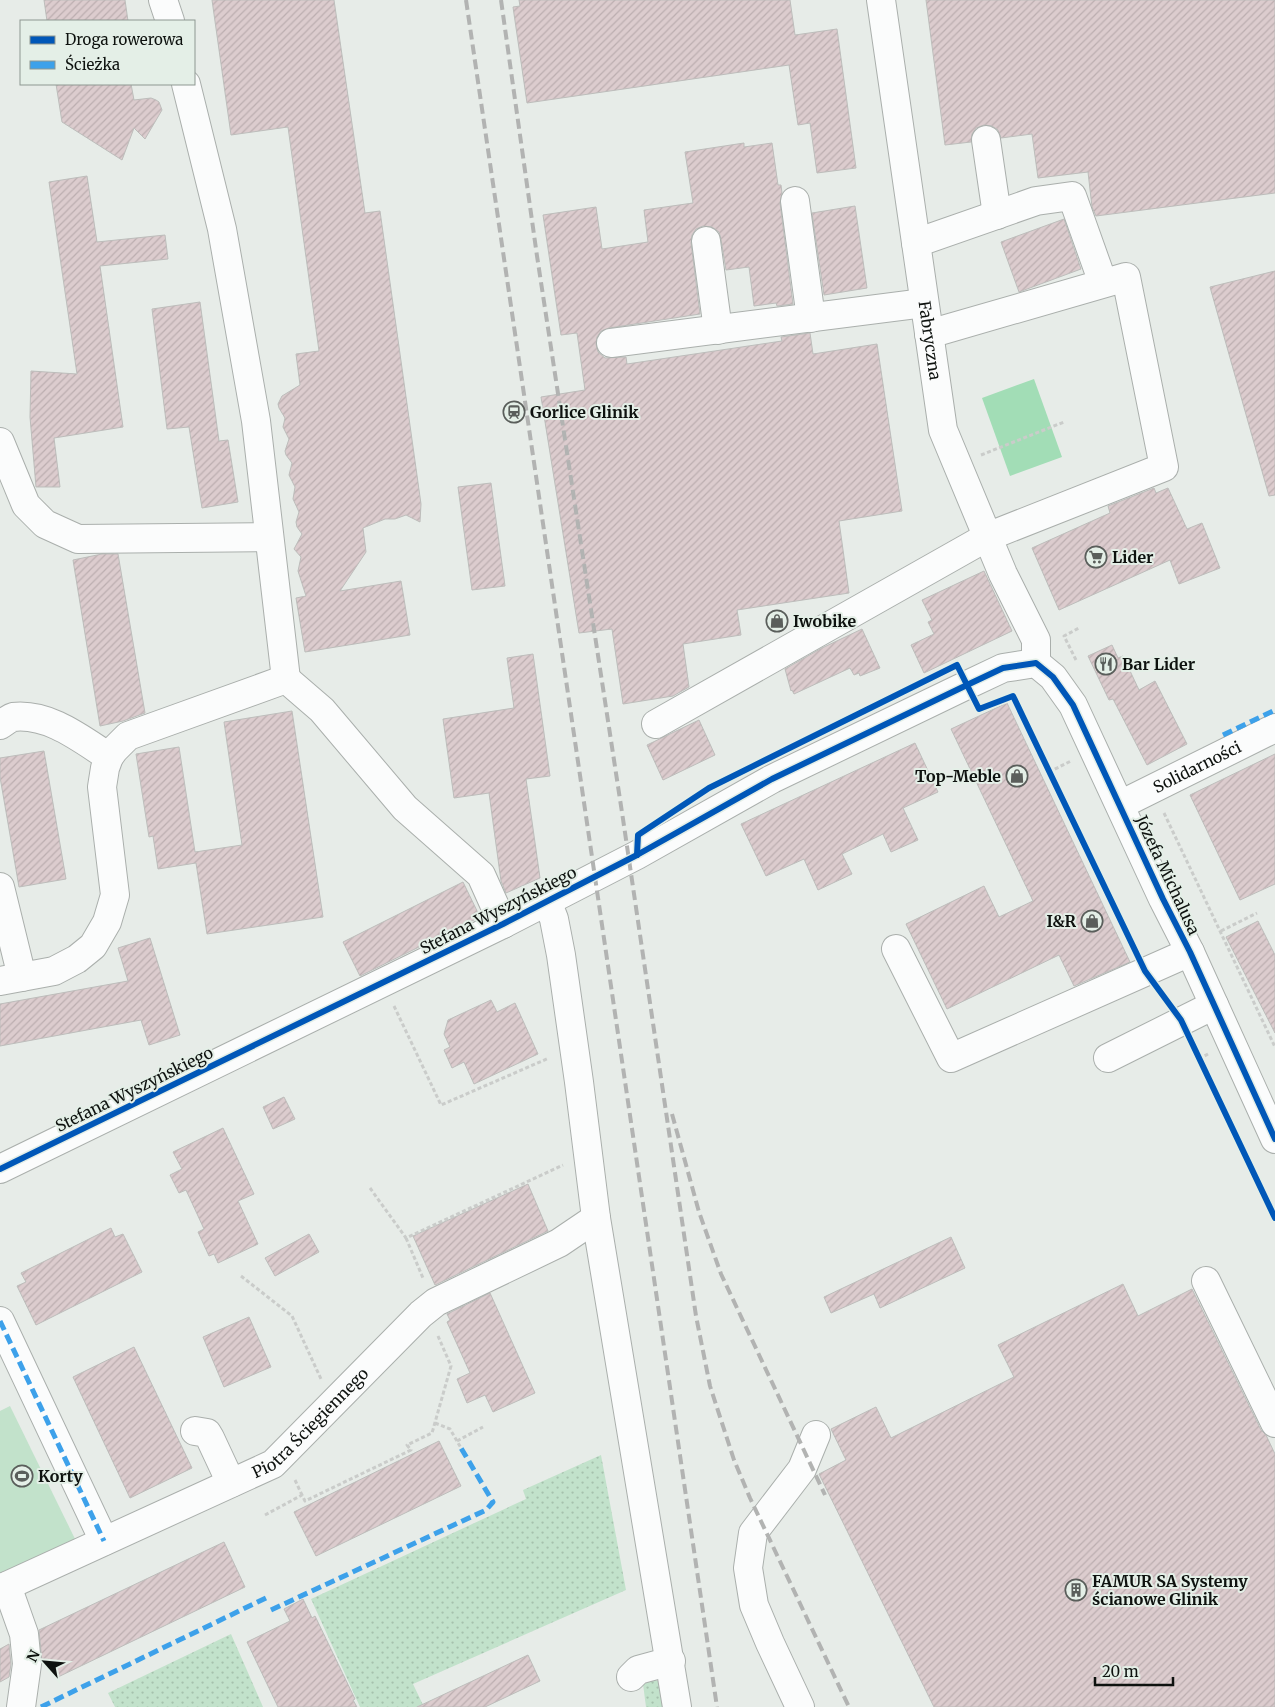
<svg xmlns="http://www.w3.org/2000/svg" width="1275" height="1707" viewBox="0 0 1275 1707" font-family="Merriweather,serif">
<style>
.grass{fill:url(#grass-dots)}
.pitch{fill:#c2e2cb}
.water{fill:#a2ddb6}
.building{fill:url(#building-hatch);stroke:#bdbdbb}
.lines{fill:none;stroke-linecap:round;stroke-linejoin:round}
.minor-casing{stroke:#aaafac;stroke-width:30}
.path{stroke:#caccca;stroke-width:3;stroke-dasharray:4 2.5;stroke-linecap:butt}
.minor{stroke:#fbfcfc;stroke-width:28}
.rail{stroke:#b2b3b2;stroke-width:4;stroke-dasharray:10 5;stroke-linecap:butt}
.quiet{stroke:#3da1ea;stroke-width:5;stroke-dasharray:10 5;stroke-linecap:butt}
.cycleway-casing{stroke:#e4efe7;stroke-width:9}
.cycleway{stroke:#0057b8;stroke-width:6}
.labels{text-anchor:middle;dominant-baseline:central;stroke-width:4;stroke-linejoin:round;paint-order:stroke}
.street-label{font-size:16px;fill:#0e120f;stroke:#e4efe7}
.poi-label{font-size:16px;font-weight:bold;fill:#0e120f;stroke:#e4efe7;text-anchor:start}
</style>
<defs>
<pattern id="grass-dots" width="8" height="8" patternUnits="userSpaceOnUse" patternTransform="scale(1.25)"><rect width="8" height="8" fill="#c2e2cb"/><path d="M2 2h.1M6 6h.1" fill="none" stroke="#a6c1ad" stroke-width="1.8" stroke-linecap="round"/></pattern>
<pattern id="building-hatch" width="6" height="6" patternUnits="userSpaceOnUse" patternTransform="scale(1.25)"><rect width="6" height="6" fill="#dcccce"/><path d="M-1 1l2-2M0 6l6-6M5 7l2-2" fill="none" stroke="#bcaeb0"/></pattern>
</defs>
<rect width="100%" height="100%" fill="#e7ece8"/>
<g class="grass">
<path d="M601,1455L626,1590L413,1684L424,1707H360L311,1599L526,1499L523,1490Z"/>
<path d="M231,1634L263,1707H115L108,1693Z"/>
<path d="M653,1680L662,1681L669,1707H646L643,1684Z"/>
</g>
<path class="pitch" d="M10,1406L76,1541L0,1575V1411Z"/>
<path class="water" d="M1034,379L1062,457L1010,476L982,398Z"/>
<g class="building">
<path d="M44,0H125L128,21H47Z"/>
<path d="M212,0H334L365,213L380,211L421,504L420,522L406,515L395,519H385L363,528L366,552L340,591L401,581L410,635L305,652L296,598L306,596L298,571L301,557L294,549L302,534L297,527L296,522L299,512L293,499L295,487L289,475L292,463L286,455L285,451L289,439L283,427L285,418L279,408L278,404L282,396L300,385L296,354L319,351L288,127L231,135Z"/>
<path d="M519,0H790L795,35L837,29L856,168L817,173L810,123L798,125L789,65L527,103L513,7L520,6Z"/>
<path d="M926,0H1275V193L1096,216L1092,207L1088,172L1038,178L1032,134L1001,138L998,130L992,126L984,125L976,128L972,134L971,142L945,145Z"/>
<path d="M56,84H131L134,100L151,98L156,100L159,102L162,110L145,139L134,128L122,160L62,122Z"/>
<path d="M744,143V147L772,143L778,185H781L782,193L780,203L793,304L777,306L776,303L754,306L749,267L726,270L721,239L719,232L712,227L703,226L696,229L692,235L691,243L700,314L609,328L601,331L597,337L596,344L598,352L605,358L626,357L627,364L782,341L781,337L810,333L813,354L877,344L902,511L839,521L849,593L737,610L741,635L683,644L689,687L673,696L623,704L612,629L579,633L541,397L585,390L577,333L561,335L543,215L596,207L602,249L648,242L644,210L693,203L685,152Z"/>
<path d="M87,176L97,242L165,235L168,259L100,266L123,427L54,438L60,487H36L30,417L31,371L77,374L49,182Z"/>
<path d="M855,206L867,288L824,295L812,213Z"/>
<path d="M1064,219L1081,269L1019,292L1001,242Z"/>
<path d="M1275,271V495L1269,496L1210,287Z"/>
<path d="M200,302L219,441L228,440L238,502L202,508L189,427L167,429L152,309Z"/>
<path d="M491,483L505,586L472,590L458,487Z"/>
<path d="M1154,488L1156,493L1168,488L1187,529L1202,523L1220,568L1179,584L1170,560L1059,610L1032,548L1110,513L1108,506Z"/>
<path d="M102,554H118L145,713L123,721L100,726L73,560Z"/>
<path d="M984,571L1012,631L924,673L911,645L934,634L928,622L932,620L922,600Z"/>
<path d="M862,629L880,668L860,676L859,673L854,675L850,668L794,694L792,690L791,691L785,669L822,648Z"/>
<path d="M1112,645L1118,658L1123,656L1139,690L1155,681L1187,744L1147,765L1113,699L1109,700L1088,656Z"/>
<path d="M533,654L550,776L526,779L540,878L506,893L501,881L489,793L454,798L443,719L514,708L507,658Z"/>
<path d="M1007,703L1130,962L1074,986L1059,955L947,1009L906,924L984,886L999,917L1033,901L951,729Z"/>
<path d="M292,711L323,917L207,934L196,863L158,869L153,836L149,837L136,754L179,747L195,852L242,845L224,722Z"/>
<path d="M699,720L715,755L663,780L647,745Z"/>
<path d="M915,743L938,792L903,808L918,840L891,852L883,834L842,854L852,874L818,890L804,859L766,876L741,824Z"/>
<path d="M44,751L66,879L19,887L0,777V758Z"/>
<path d="M1275,754V884L1240,900L1190,795Z"/>
<path d="M463,882L480,917L360,976L343,942Z"/>
<path d="M1258,921L1275,955V1033L1226,937Z"/>
<path d="M150,938L180,1035L149,1045L141,1020L0,1046V1004L128,981L118,948Z"/>
<path d="M491,1000L497,1012L515,1003L538,1054L474,1084L464,1062L452,1068L444,1050L450,1047L444,1034L448,1020Z"/>
<path d="M284,1097L295,1119L273,1129L263,1107Z"/>
<path d="M223,1128L254,1194L238,1201L258,1244L218,1263L214,1254L209,1256L198,1232L204,1229L186,1190L179,1193L170,1175L182,1169L173,1152Z"/>
<path d="M528,1184L548,1231L435,1285L413,1236Z"/>
<path d="M111,1228L115,1237L123,1234L142,1272L36,1325L17,1286L26,1282L21,1273Z"/>
<path d="M309,1234L319,1252L275,1276L265,1258Z"/>
<path d="M951,1237L965,1268L880,1308L874,1294L831,1313L824,1297Z"/>
<path d="M1123,1284L1138,1316L1192,1289L1261,1430L1266,1435L1275,1454V1707H934L819,1474L846,1460L831,1429L876,1407L891,1438L1014,1377L998,1345Z"/>
<path d="M490,1293L535,1393L493,1412L485,1395L467,1403L457,1379L470,1373L447,1322L450,1320L447,1314Z"/>
<path d="M249,1317L271,1367L224,1387L203,1337Z"/>
<path d="M134,1347L192,1468L130,1498L73,1377Z"/>
<path d="M439,1441L461,1486L316,1556L294,1512Z"/>
<path d="M224,1542L245,1587L58,1677L49,1659L42,1662L39,1630Z"/>
<path d="M303,1599L312,1618L315,1616L355,1699L353,1700L357,1707H278L247,1642L290,1621L284,1609Z"/>
<path d="M9,1644L11,1664L9,1677L0,1682V1649Z"/>
<path d="M528,1655L540,1681L485,1707H417Z"/>
</g>
<g class="lines">
<g class="minor-casing">
<g id="minor">
<path d="M163,0L170,21"/>
<path id="s1" d="M881,0L943,430L1003,574L1036,640V663"/>
<path d="M186,84L222,229L256,421L286,679"/>
<path d="M986,140L997,215"/>
<path d="M795,201L811,318"/>
<path d="M706,241L718,330"/>
<path d="M916,243L1036,201L1072,196L1103,283"/>
<path d="M611,343L924,303"/>
<path d="M0,442L26,505L45,524L78,539L269,537"/>
<path d="M656,724L987,537L1164,467L1126,277L929,334"/>
<path d="M0,725C4,723 9,718 13,717C49,713 81,739 109,757"/>
<path id="s2" d="M1120,805L1275,728"/>
<path d="M0,887L22,977"/>
<path d="M547,901L554,919L561,955L579,1082L596,1218L677,1707"/>
<path d="M896,949L951,1058L1190,952"/>
<path d="M0,981L54,971L77,959L93,946L107,922L115,895L102,787L105,768L109,757L114,750L128,736L286,679L322,710L405,808L481,875L503,924"/>
<path d="M1108,1058L1214,1005"/>
<path d="M0,1169L503,924L637,855L772,779L967,685L1003,668L1036,663L1053,677L1073,705L1163,899L1190,952L1275,1139"/>
<path d="M1206,1281L1275,1423"/>
<path d="M0,1321L104,1541"/>
<path d="M195,1431L207,1433L210,1438L231,1483"/>
<path d="M7,1586L24,1634L27,1664L21,1707"/>
<path id="s3" d="M0,1589L273,1464L421,1314L436,1302L559,1243L596,1218"/>
<path d="M631,1677L638,1670L671,1661"/>
<path d="M800,1707L770,1643L754,1605L748,1568L753,1533L802,1469L816,1435"/>
</g>
</g>
<g class="path">
<path d="M981,455L1064,422"/>
<path d="M1076,660L1064,636L1079,628"/>
<path d="M1049,772L1071,761"/>
<path d="M1164,813L1275,1047"/>
<path d="M1221,931L1257,913"/>
<path d="M394,1006L441,1105L549,1058"/>
<path d="M1199,1059L1208,1054"/>
<path d="M370,1188L406,1238L563,1165"/>
<path d="M406,1238L423,1278"/>
<path d="M241,1276L292,1316L321,1379"/>
<path d="M435,1423L450,1429L461,1448"/>
<path d="M457,1441L483,1427"/>
<path d="M295,1480L302,1495"/>
<path d="M265,1515L302,1495L305,1501L411,1450L407,1445L432,1433L451,1366L438,1336"/>
</g>
<use href="#minor" class="minor"/>
<g class="rail">
<path d="M466,0L717,1707"/>
<path d="M501,0L537,256L623,819L696,1316L710,1386L734,1460L750,1498L849,1707"/>
<path d="M672,1114L699,1212L721,1274L825,1495"/>
</g>
<g class="quiet">
<path d="M1223,735L1275,710"/>
<path d="M0,1321L104,1541"/>
<path d="M271,1610L486,1510L493,1502L461,1448"/>
<path d="M41,1707L270,1596"/>
</g>
<g class="cycleway-casing">
<g id="cycleway">
<path d="M637,855L638,835L709,788L957,665L979,709L1013,696L1145,971L1181,1020L1275,1218"/>
<path d="M0,1169L503,924L637,855L772,779L967,685L1003,668L1036,663L1053,677L1073,705L1163,899L1190,952L1275,1139"/>
</g>
</g>
<use href="#cycleway" class="cycleway"/>
</g>
<defs>
<g id="station-ring" transform="scale(1.125)"><circle r="9.5" fill="#e4efe7" stroke="#5a5e5b" stroke-width="1.5"/><path d="M-3-6H3Q5-6 5-4V2Q5 4 3 4L4.5 6H3L1.5 4h-3L-3 6H-4.5L-3 4Q-5 4-5 2V-4Q-5-6-3-6ZM-3.5-4v3h7v-3ZM-3.5 1v1.5H-2V1ZM2 1v1.5H3.5V1Z" fill="#5a5e5b"/></g>
<g id="supermarket-ring" transform="scale(1.125)"><circle r="9.5" fill="#e4efe7" stroke="#5a5e5b" stroke-width="1.5"/><path d="M-6-5.5h2.5l.6 2H6L4.5 2H-2.5L-4.4-4H-6ZM-1.5 3.2a1.3 1.3 0 1 0 .1 0ZM3 3.2a1.3 1.3 0 1 0 .1 0Z" fill="#5a5e5b"/></g>
<g id="shop-ring" transform="scale(1.125)"><circle r="9.5" fill="#e4efe7" stroke="#5a5e5b" stroke-width="1.5"/><path d="M-5-2.5h2.3a2.7 3.5 0 0 1 5.4 0H5L5.5 6h-11ZM-1.5-2.5h3a1.5 2.3 0 0 0-3 0Z" fill="#5a5e5b"/></g>
<g id="restaurant-ring" transform="scale(1.125)"><circle r="9.5" fill="#e4efe7" stroke="#5a5e5b" stroke-width="1.5"/><path d="M-5-6h1v4h1v-4h1v4h1v-4h1v5L-1.5 .5V6h-2V.5L-5-1ZM5-6V6H3V1.5H1.5Q1.5-4 5-6Z" fill="#5a5e5b"/></g>
<g id="stadium-ring" transform="scale(1.125)"><circle r="9.5" fill="#e4efe7" stroke="#5a5e5b" stroke-width="1.5"/><path d="M0-5a6.5 5 0 1 0 0 10a6.5 5 0 1 0 0-10ZM-3.5-1.8h7v3.6h-7Z" fill="#5a5e5b"/></g>
<g id="building-ring" transform="scale(1.125)"><circle r="9.5" fill="#e4efe7" stroke="#5a5e5b" stroke-width="1.5"/><path d="M-4-6H4V6H1V3H-1V6H-4ZM-2.5-4.3h1.7v1.8h-1.7ZM.8-4.3h1.7v1.8H.8ZM-2.5-1h1.7V.8h-1.7ZM.8-1h1.7V.8H.8Z" fill="#5a5e5b"/></g>
</defs>
<g fill-rule="evenodd">
<use href="#station-ring" x="514" y="412"/>
<use href="#supermarket-ring" x="1096" y="557"/>
<use href="#shop-ring" x="777" y="621"/>
<use href="#restaurant-ring" x="1106" y="664"/>
<use href="#shop-ring" x="1017" y="776"/>
<use href="#shop-ring" x="1092" y="921"/>
<use href="#stadium-ring" x="22" y="1476"/>
<use href="#building-ring" x="1076" y="1590"/>
</g>
<g class="labels">
<g class="street-label">
<text stroke="none"><textPath href="#s1" startOffset="344">Fabryczna</textPath></text>
<text stroke="none"><textPath href="#s2" startOffset="86">Solidarności</textPath></text>
<text transform="translate(1168 875) rotate(65)">Józefa Michalusa</text>
<text transform="translate(498 910) rotate(-27)">Stefana Wyszyńskiego</text>
<text transform="translate(134 1089) rotate(-26)">Stefana Wyszyńskiego</text>
<text stroke="none"><textPath href="#s3" startOffset="355">Piotra Ściegiennego</textPath></text>
</g>
<g class="poi-label">
<text x="530" y="412">Gorlice Glinik</text>
<text x="1112" y="557">Lider</text>
<text x="793" y="621">Iwobike</text>
<text x="1122" y="664">Bar Lider</text>
<text x="1001" y="776" text-anchor="end">Top-Meble</text>
<text x="1076" y="921" text-anchor="end">I&amp;R</text>
<text x="38" y="1476">Korty</text>
<text x="1092" y="1581">FAMUR SA Systemy<tspan x="1092" dy="18">ścianowe Glinik</tspan></text>
</g>
</g>
<rect x="20" y="20" width="175" height="65" fill="#e4efe7" stroke="#8e9791"/>
<rect x="30" y="36" width="25" height="8" fill="#0057b8" stroke="#8e9791"/>
<text x="65" y="45" font-size="15" fill="#0e120f">Droga rowerowa</text>
<rect x="30" y="61" width="25" height="8" fill="#3da1ea" stroke="#8e9791"/>
<text x="65" y="70" font-size="15" fill="#0e120f">Ścieżka</text>
<g transform="translate(45 1662) rotate(297)" stroke="#e4efe7" stroke-width="4" paint-order="stroke">
<path d="M0-4L9 19L0 12L-9 19Z" fill="#0e120f"/>
<text y="-8" font-size="14" font-weight="bold" text-anchor="middle" fill="#0e120f">N</text>
</g>
<path d="M1095 1677v8h78v-8" fill="none" stroke="#0e120f" stroke-width="2.5"/>
<text x="1102" y="1677" font-size="15" fill="#0e120f" stroke="#e4efe7" stroke-width="4" paint-order="stroke">20 m</text>
</svg>
